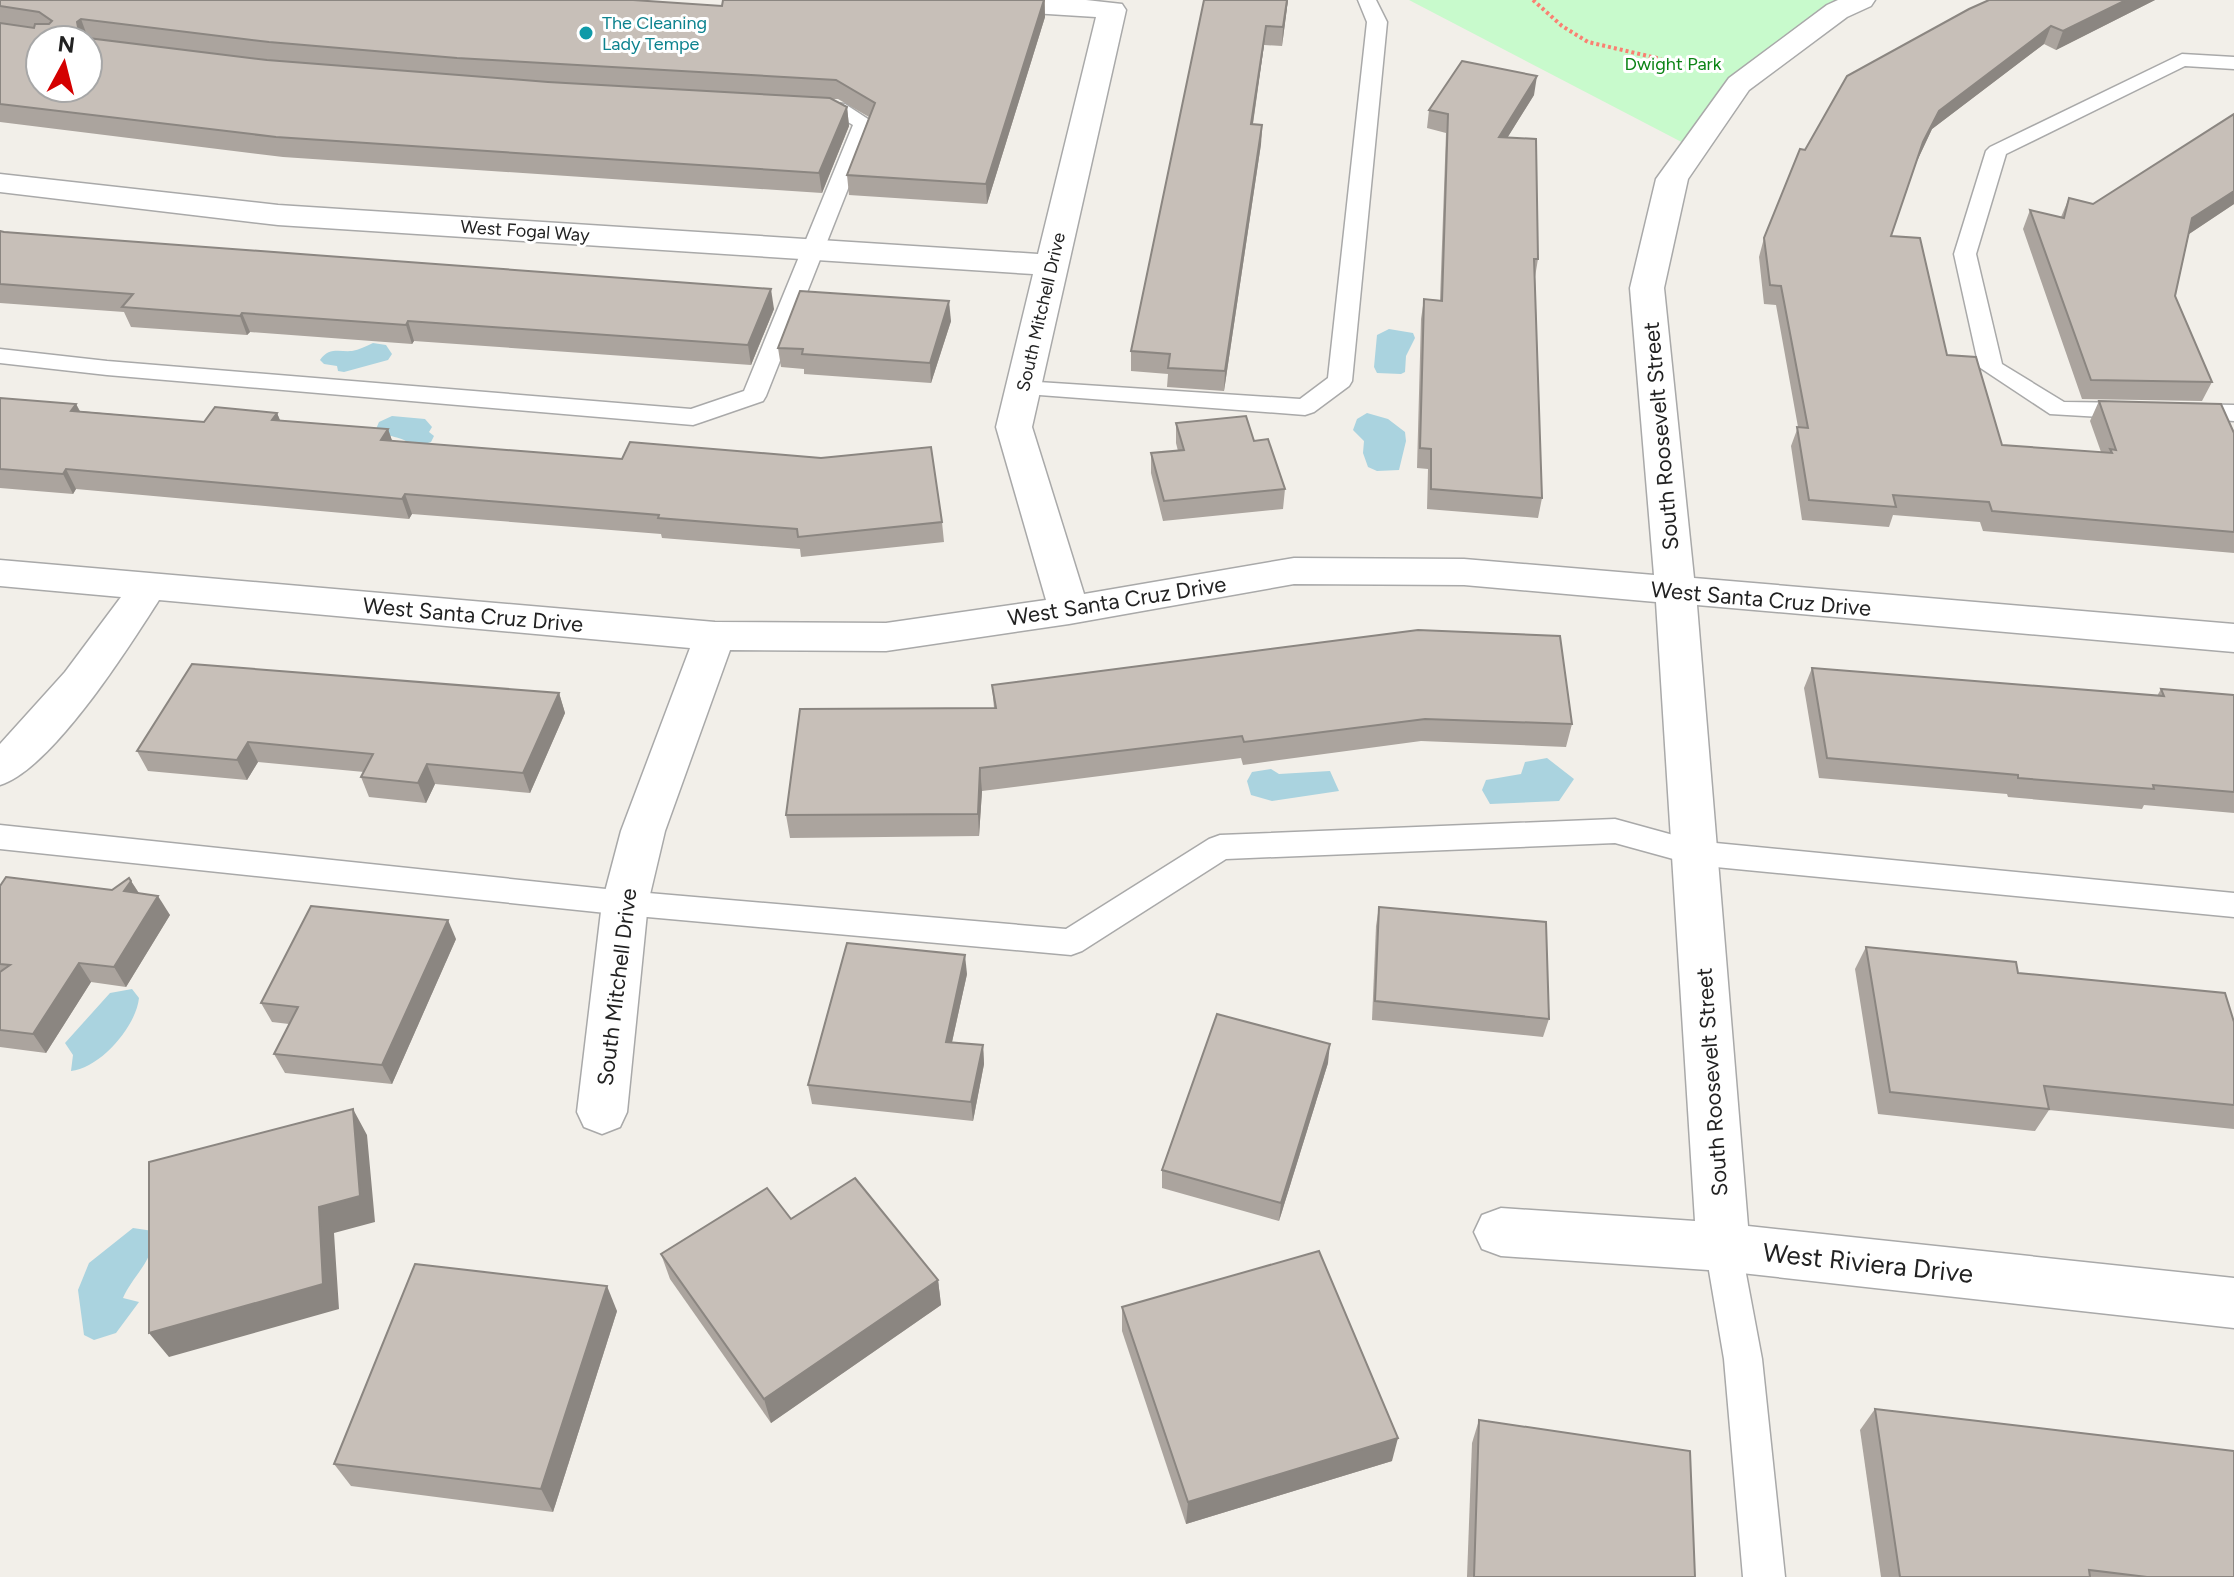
<svg xmlns="http://www.w3.org/2000/svg" width="2234" height="1577" viewBox="0 0 2234 1577" font-family="Figtree,sans-serif">
<style>
.park{fill:#c8facc}
.water{fill:#aad3df}
.lines{fill:none;stroke-linecap:round;stroke-linejoin:round}
.service-casing{stroke:#a9a9a9;stroke-width:3}
.minor-casing{stroke:#a9a9a9;stroke-width:3}
.path{stroke:#fa8072;stroke-width:4;stroke-dasharray:3 3;stroke-linecap:butt}
.service{fill:#fff;fill-rule:evenodd}
.minor{fill:#fff;fill-rule:evenodd}
.wall{fill:#aba49e}
.shaded-wall{fill:#8b8681}
.building{fill:#c7bfb8;stroke:#8b8681;stroke-width:2;fill-rule:evenodd}
.culture-dot{fill:#0f9aa8;stroke:#fff;stroke-width:3}
.labels{text-anchor:middle;dominant-baseline:central;stroke-width:6;stroke-linejoin:round;paint-order:stroke}
.far-culture-label{font-size:18px;fill:#0d838f;stroke:#fff;text-anchor:start}
.far-park-label{font-size:18px;fill:#0c8416;stroke:#fff}
.far-street-label{font-size:18px;fill:#222;stroke:#fff}
.street-label{font-size:22px;fill:#222;stroke:#fff}
.near-street-label{font-size:26px;fill:#222;stroke:#fff}
</style>
<rect width="100%" height="100%" fill="#f2efe9"/>
<path class="park" d="M1409,0H1861L1739,84L1693,148Z"/>
<g class="water">
<path d="M1389,329L1413,333L1415,338L1406,356L1405,372L1401,374L1377,373L1374,367L1377,335Z"/>
<path d="M373,343L386,345L392,354L388,360L344,372L338,371L337,366L324,364L320,360C329,347 339,352 352,351C359,350 366,346 373,343Z"/>
<path d="M1367,413L1388,419L1405,432L1406,441L1399,470L1377,471L1368,467L1363,453L1364,441L1353,430L1357,419Z"/>
<path d="M392,416L425,419L432,427L429,432L434,436L431,442L414,447C400,434 389,439 376,429L379,422Z"/>
<path d="M1547,758L1574,779L1559,801L1490,804L1482,790L1486,780L1521,774L1525,762Z"/>
<path d="M1271,769L1279,774L1330,771L1339,791L1272,801L1251,795L1247,781L1252,772Z"/>
<path d="M132,989L139,998C136,1027 100,1068 71,1071L73,1055L65,1043L110,993Z"/>
<path d="M133,1228L153,1231C156,1260 134,1273 123,1298L139,1302L116,1333L94,1340L84,1335L78,1290L89,1263Z"/>
</g>
<g class="lines">
<g class="service-casing">
<g id="service">
<path d="M1358,0H1376L1387,22L1352,381L1349,386L1314,412L1305,415L1014,393L1011,388L1014,383L1023,381L1300,399L1328,378L1367,22Z"/>
<path d="M2182,54L2234,57V69L2185,66L2006,154L1976,254L2002,364L2064,402L2135,403L2144,406L2147,411L2144,416L2135,419L2050,414L1979,367L1954,254L1986,151L1990,147Z"/>
<path d="M811,101L845,104L874,123L766,396L763,401L702,422L693,425L107,375L0,363V349L107,361L691,409L744,391L853,125L834,114L804,111L801,107L804,103Z"/>
<path d="M2183,404L2234,405V421L2174,417L2171,412L2174,407Z"/>
<path d="M1615,819L1695,841L2234,893V917L1695,865L1615,843L1226,859L1082,951L1071,955L625,915L0,849V825L625,891L1066,929L1209,839L1220,835Z"/>
<path d="M1723,1231L1736,1235L1741,1247L1762,1359L1785,1577H1743L1724,1359L1705,1247L1710,1235Z"/>
</g>
</g>
<g class="minor-casing">
<path id="minor" d="M938,0H1086L1122,4L1126,10L1032,427L1084,594L1294,558L1464,559L1654,575L1630,288L1656,179L1729,78L1827,5L1838,0H1875L1871,6L1847,17L1749,90L1688,179L1664,288L1694,578L2234,624V652L1697,605L1748,1226L2234,1278V1328L1723,1271L1501,1256L1482,1249L1474,1232L1482,1215L1501,1208L1695,1221L1656,602L1464,585L1294,584L1069,624L886,651L730,650L665,831L648,903L627,1112L620,1127L602,1134L584,1127L577,1112L602,903L621,831L690,648L159,600C129,647 52,769 0,785V744L65,672L121,597L0,586V560L715,622L886,623L1046,600L996,427L1033,274L278,225L0,192V174L278,205L1038,254L1096,17L952,8L942,6Z"/>
</g>
<path class="path" d="M1533,0L1562,26L1588,42L1661,59"/>
<use href="#service" class="service"/>
<use href="#minor" class="minor"/>
</g>
<g class="wall">
<path d="M0,0L722,6L723,0H1045V17L987,204L849,195L847,175L869,117L838,99H832L847,107L849,126L822,193L283,157L0,122Z"/>
<path d="M1203,0H1288L1282,46L1264,45L1253,124L1262,125L1261,144L1224,391L1167,387L1168,374L1131,371V351L1204,1Z"/>
<path d="M1989,0H2155L2056,50L2044,44L1932,129L1917,161L1891,236L1947,355L2002,445L2101,452L2090,421L2099,401L2234,433V553L1983,531L1980,522L1893,515L1889,527L1802,520L1791,446L1798,427L1776,305L1764,304L1759,257L1764,238L1805,150Z"/>
<path d="M1534,95L1507,138L1538,259L1535,277L1542,498L1538,518L1427,509L1428,469L1417,468L1421,319L1424,299L1440,300L1446,133L1427,128L1429,110Z"/>
<path d="M2069,198L2093,204H2234L2189,234L2175,296L2212,382L2202,401L2082,399L2023,229L2030,210L2061,217Z"/>
<path d="M0,231L774,309L751,365L414,341L412,344L250,332L247,335L131,327L124,312L0,303Z"/>
<path d="M951,321L931,383L804,374V369L781,367L778,348Z"/>
<path d="M0,398L76,404L80,411L204,422L277,413L280,421L388,429L392,441L942,522L944,542L801,557L800,549L662,538L661,534L412,514L409,519L76,489L73,494L0,488Z"/>
<path d="M1176,423L1254,441L1285,489L1283,509L1163,521L1151,473V453L1178,451L1176,443Z"/>
<path d="M1812,668L2157,696L2161,689L2234,695V813L2144,805L2142,809L2008,797L2007,794L1819,778L1804,688Z"/>
<path d="M992,685L1572,724L1566,747L1421,741L1243,765L1241,758L982,791L979,836L790,838L786,815L994,708Z"/>
<path d="M559,693L565,713L530,793L435,784L426,803L369,797L361,777L364,772L258,762L247,780L148,771L137,751Z"/>
<path d="M131,881L139,893L170,915L126,987L91,982L46,1053L0,1047V886L112,890Z"/>
<path d="M1379,907L1549,1019L1543,1037L1372,1020L1376,926Z"/>
<path d="M456,939L392,1084L285,1073L274,1054L289,1024L272,1022L261,1003Z"/>
<path d="M1866,947L2018,973L2234,1022V1129L2049,1110L2035,1131L1878,1114L1855,969Z"/>
<path d="M967,974L952,1042L983,1045L984,1064L973,1121L812,1104L808,1085Z"/>
<path d="M1328,1063L1279,1221L1162,1188V1170Z"/>
<path d="M791,1219L938,1280L941,1305L771,1423L670,1279L661,1254Z"/>
<path d="M1122,1307L1392,1461L1186,1524L1122,1331Z"/>
<path d="M617,1311L553,1512L351,1486L334,1464Z"/>
<path d="M1875,1409L2234,1577H1881L1860,1430Z"/>
<path d="M1479,1420L1695,1577H1467L1472,1443Z"/>
</g>
<g class="shaded-wall">
<path d="M1044,0L1045,17L987,204L986,184Z"/>
<path d="M1287,0H1288L1282,46L1283,27Z"/>
<path d="M2126,0H2155L2056,50L2063,31Z"/>
<path d="M81,19L88,38L81,40L77,22Z"/>
<path d="M1266,26L1264,45L1250,143L1251,124Z"/>
<path d="M2051,26L2044,44L1932,129L1917,161L1923,142L1939,111Z"/>
<path d="M1537,76L1534,95L1496,156L1499,137Z"/>
<path d="M847,107L849,126L822,193L819,173Z"/>
<path d="M1262,125L1261,144L1224,391L1225,371Z"/>
<path d="M2234,191V204L2183,238L2192,218Z"/>
<path d="M771,289L774,309L751,365L748,345Z"/>
<path d="M949,301L951,321L931,383L930,363Z"/>
<path d="M242,313L250,332L247,335L240,316Z"/>
<path d="M408,321L414,341L412,344L406,325Z"/>
<path d="M76,404L86,424L71,411Z"/>
<path d="M277,413L285,432L272,420Z"/>
<path d="M388,429L395,449L381,440Z"/>
<path d="M66,469L76,489L73,494L63,474Z"/>
<path d="M405,494L412,514L409,519L402,499Z"/>
<path d="M559,693L565,713L530,793L523,773Z"/>
<path d="M248,742L258,762L247,780L237,760Z"/>
<path d="M427,764L435,784L426,803L418,783Z"/>
<path d="M980,768L982,791L979,836L978,814Z"/>
<path d="M131,881L143,900L124,891Z"/>
<path d="M158,896L170,915L126,987L114,967Z"/>
<path d="M448,920L456,939L392,1084L382,1065Z"/>
<path d="M965,955L967,974L948,1060L946,1042Z"/>
<path d="M79,963L91,982L46,1053L33,1034Z"/>
<path d="M1330,1044L1328,1063L1279,1221L1281,1203Z"/>
<path d="M983,1045L984,1064L973,1121L971,1102Z"/>
<path d="M353,1109L367,1135L375,1222L334,1233L339,1309L169,1357L149,1333L319,1207Z"/>
<path d="M938,1280L941,1305L771,1423L764,1399Z"/>
<path d="M607,1286L617,1311L553,1512L541,1489Z"/>
<path d="M1398,1438L1392,1461L1186,1524L1188,1502Z"/>
</g>
<g class="building">
<path d="M0,0H633L722,6L723,0H1044L986,184L847,175L875,103L836,80L457,58L269,42L81,19L77,22L80,37L267,60L548,82L830,98L847,107L819,173L276,137L0,104V23L34,28L35,24H49L52,21L39,12L0,6ZM40,40H88V88H40Z"/>
<path d="M1204,0H1287L1283,27L1266,26L1251,124L1262,125L1225,371L1168,368L1170,354L1131,351Z"/>
<path d="M1989,0H2126L2063,31L2051,26L1939,111L1923,142L1891,236L1920,238L1947,355L1976,357L2002,445L2112,453L2110,449L2116,450L2099,401L2221,404L2234,433V532L1992,511L1989,502L1893,495L1896,507L1809,500L1797,427L1808,428L1781,286L1770,285L1764,238L1800,149L1805,150L1847,76L1969,9Z"/>
<path d="M1462,61L1537,76L1499,137L1536,139L1538,259H1534L1542,498L1431,489V449L1420,448L1424,299L1442,301L1448,114L1429,110Z"/>
<path d="M2234,114V191L2192,218L2175,296L2212,382L2091,380L2030,210L2064,218L2069,198L2093,204Z"/>
<path d="M0,231L4,232L771,289L748,345L408,321L406,325L242,313L240,316L122,307L133,294L0,284Z"/>
<path d="M800,291L949,301L930,363L802,354L803,349L778,348Z"/>
<path d="M0,398L76,404L71,411L204,422L215,407L277,413L272,420L388,429L381,440L622,459L630,442L821,458L931,447L942,522L798,537L797,529L658,518L659,515L405,494L402,499L66,469L63,474L0,469Z"/>
<path d="M1246,416L1254,441L1268,439L1285,489L1164,501L1151,453L1184,450L1176,423Z"/>
<path d="M1418,630L1560,636L1572,724L1425,719L1244,742L1242,736L980,768L978,814L786,815L800,709L996,708L992,685Z"/>
<path d="M192,664L559,693L523,773L427,764L418,783L361,777L373,754L248,742L237,760L137,751Z"/>
<path d="M1812,668L2164,696L2161,689L2234,695V792L2153,785L2154,789L2018,778V775L1827,758Z"/>
<path d="M6,877L112,890L129,878L131,881L124,891L158,896L114,967L79,963L33,1034L0,1030V972L10,965L0,964V886Z"/>
<path d="M311,906L448,920L382,1065L274,1054L298,1007L261,1003Z"/>
<path d="M1379,907L1546,922L1549,1019L1375,1001Z"/>
<path d="M847,943L965,955L946,1042L983,1045L971,1102L808,1085Z"/>
<path d="M1866,947L2016,962L2018,973L2225,993L2234,1022V1105L2044,1086L2049,1109L1890,1092Z"/>
<path d="M1217,1014L1330,1044L1281,1203L1162,1170Z"/>
<path d="M353,1109L360,1196L319,1207L323,1284L149,1333V1162Z"/>
<path d="M855,1178L938,1280L764,1399L661,1254L767,1188L791,1219Z"/>
<path d="M1319,1251L1398,1438L1188,1502L1122,1307Z"/>
<path d="M415,1264L607,1286L541,1489L334,1464Z"/>
<path d="M1875,1409L2234,1451V1577H2147L2089,1570L2090,1577H1900Z"/>
<path d="M1479,1420L1690,1451L1695,1577H1474Z"/>
</g>
<circle class="culture-dot" cx="586" cy="33" r="8"/>
<g class="labels">
<g class="far-culture-label">
<text x="602" y="23">The Cleaning<tspan x="602" dy="21">Lady Tempe</tspan></text>
</g>
<g class="far-park-label">
<text x="1673" y="64">Dwight Park</text>
</g>
<g class="far-street-label">
<text transform="translate(525 231) rotate(4)">West Fogal Way</text>
<text transform="translate(1041 312) rotate(-77)">South Mitchell Drive</text>
</g>
<g class="street-label">
<text transform="translate(1661 436) rotate(-95)">South Roosevelt Street</text>
<text transform="translate(1761 599) rotate(5)">West Santa Cruz Drive</text>
<text transform="translate(1117 601) rotate(-9)">West Santa Cruz Drive</text>
<text transform="translate(473 615) rotate(5)">West Santa Cruz Drive</text>
<text transform="translate(617 987) rotate(-83)">South Mitchell Drive</text>
<text transform="translate(1712 1082) rotate(-94)">South Roosevelt Street</text>
</g>
<g class="near-street-label">
<text transform="translate(1868 1263) rotate(6)">West Riviera Drive</text>
</g>
</g>
<g transform="translate(64 64) rotate(7)"><circle r="38" fill="#ffffff" stroke="#a7a7a7" stroke-width="2"/>
<path d="M0-6L14 30L0 20L-14 30Z" fill="#d40000"/>
<text y="-12" font-size="22" font-weight="bold" text-anchor="middle" fill="#222222">N</text>
</g>
</svg>
